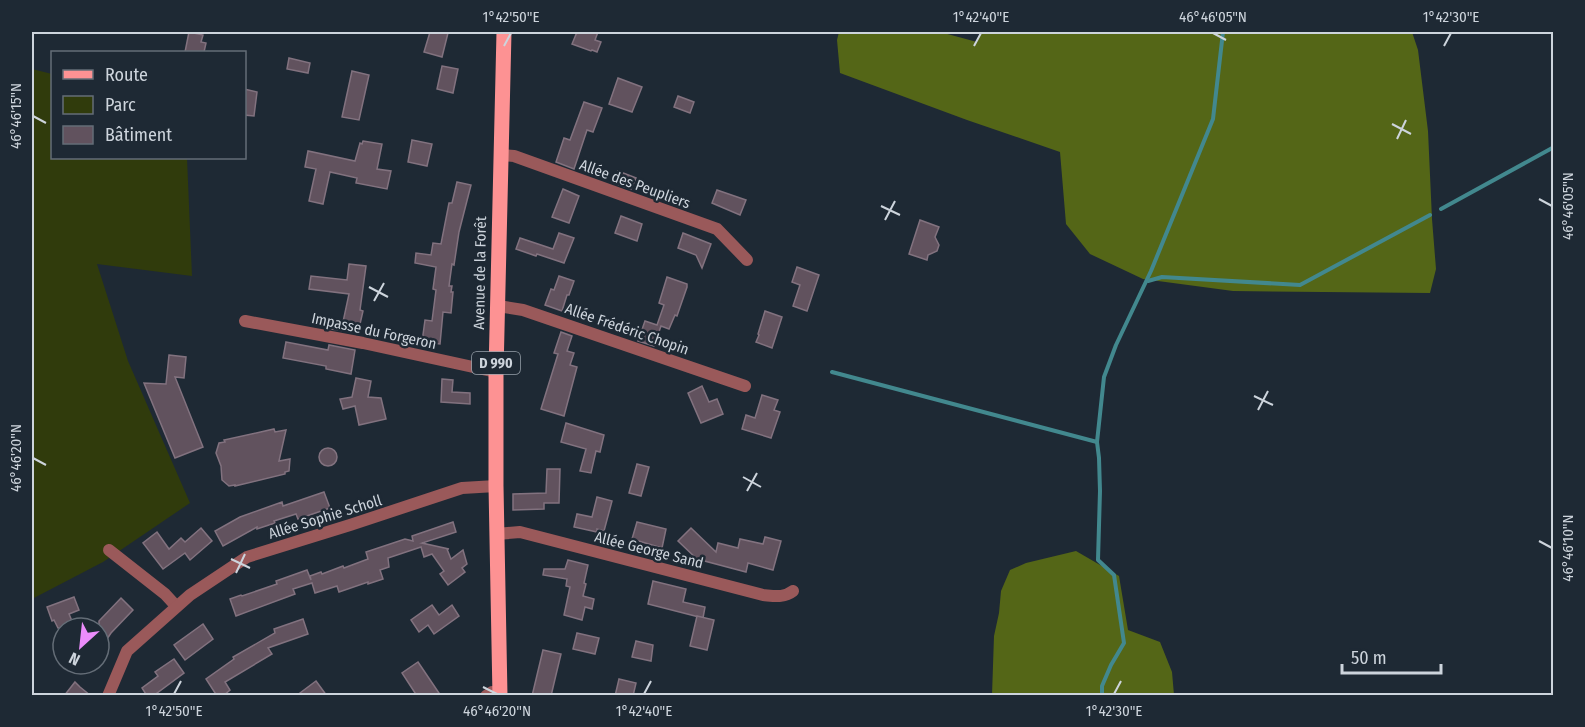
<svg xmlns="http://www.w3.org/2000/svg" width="1585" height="727" viewBox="0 0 1585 727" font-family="'Fira Sans Condensed',sans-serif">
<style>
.green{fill:#303b0c}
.forest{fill:#546617}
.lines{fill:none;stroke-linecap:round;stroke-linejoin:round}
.stream{stroke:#42888e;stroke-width:4}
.building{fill:#61525e;stroke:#82727f;stroke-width:1.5}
.minor{stroke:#9a595a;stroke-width:12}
.primary{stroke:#fd9293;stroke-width:15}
.ticks{fill:none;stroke:#cdd4dc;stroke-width:2}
.labels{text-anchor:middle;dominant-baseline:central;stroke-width:5;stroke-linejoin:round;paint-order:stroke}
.shield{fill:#1e2934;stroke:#98a1aa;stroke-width:1.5}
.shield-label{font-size:14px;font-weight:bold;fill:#cdd4dc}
.street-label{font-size:15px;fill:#cdd4dc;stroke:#1e2934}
.neatline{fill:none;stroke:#cdd4dc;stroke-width:2}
.ticks-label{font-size:15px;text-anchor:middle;fill:#cdd4dc}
</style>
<rect width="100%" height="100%" fill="#1e2934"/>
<path class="green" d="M32,69L52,74V158H187L192,276L97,264L128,361L190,503L103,562L32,599Z"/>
<g class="forest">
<path d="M839,32H940L977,42L981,32H1412L1418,50L1428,131L1432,219L1436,269L1430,293L1233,291L1143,279L1090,254L1066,224L1060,152L967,120L840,73L837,40Z"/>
<path d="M1076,551L1119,576L1128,630L1160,642L1172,672L1174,695H992L994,636L999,613L1001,591L1010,570L1026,563Z"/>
</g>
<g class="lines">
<g class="stream">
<path d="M1441,209L1554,147"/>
<path d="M1148,281L1162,277L1300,285L1430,215"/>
<path d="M832,372L1097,442L1104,377L1116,345L1151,271L1213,119L1223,32"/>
<path d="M1097,442L1099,458L1100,491L1098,560L1114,575L1124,643L1111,665L1102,686V696"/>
</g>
</g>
<g class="building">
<path d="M189,32L203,35L201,42L206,43L204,52H185Z"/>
<path d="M430,32L448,33L442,57L424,52Z"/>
<path d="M577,32H598L595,40L601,42L597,52L592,50L591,51L572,44Z"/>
<path d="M289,58L310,63L308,73L287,69Z"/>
<path d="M442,66L458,69L453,93L437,89Z"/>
<path d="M352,71L369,75L359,120L342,117Z"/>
<path d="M618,78L642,87L632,112L609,104Z"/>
<path d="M244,89L257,92L254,116L244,115Z"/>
<path d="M678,96L694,102L690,113L674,107Z"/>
<path d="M584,102L602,108L593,132L587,130L574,169L556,162L564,138L570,140Z"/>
<path d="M412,140L432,144L427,166L408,162Z"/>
<path d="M363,141L382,144L377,169L391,171L387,189L356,183L357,178L330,172L323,204L309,201L316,169L305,167L308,151L355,161L360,143L362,144Z"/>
<path d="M618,171L636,178L631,189L614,183Z"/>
<path d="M457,182L471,185L459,232L454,265L452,264L449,286H452L451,292H453L451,313L443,312L440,344L422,342L425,320L432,321L436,290L433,289L436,267L415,263L416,253L431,255L433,243L441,244L449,203H452Z"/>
<path d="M563,189L579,196L569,223L552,217Z"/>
<path d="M717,190L746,200L740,215L712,203Z"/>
<path d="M621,216L642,224L637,241L615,233Z"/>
<path d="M920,220L939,227L935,237L939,245L937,251L928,255L927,260L909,254Z"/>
<path d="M559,233L574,238L564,263L537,254L536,256L516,249L520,238L553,249Z"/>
<path d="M683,233L711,244L702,268L696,255L678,248Z"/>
<path d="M349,264L366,266L360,310L363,311L358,333L332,329L333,321L343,322L349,294L309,289L311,276L347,280Z"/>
<path d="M797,267L819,275L807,311L793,306L800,285L792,282Z"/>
<path d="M559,276L574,281L569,295H567L562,311L545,305L551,289L554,290Z"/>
<path d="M667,277L687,284V287L677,316L675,315L669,329L661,326L654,346L638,341L645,321L657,325L664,305L659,303Z"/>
<path d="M765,311L782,317L772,348L756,342L759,335L758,334Z"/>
<path d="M561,332L572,336L567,351L574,353L570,365L577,367L564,416L541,409L558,354L554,353Z"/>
<path d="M286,342L328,350L329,345L355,350L351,374L326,369V366L283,358Z"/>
<path d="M169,355L186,357L184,378L175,377L203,447L175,458L144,383L166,384Z"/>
<path d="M356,378L371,381L368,397L381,398L386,419L359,425L355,406L343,409L340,399L352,397Z"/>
<path d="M442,379L453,380L452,392L470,393V404L441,402Z"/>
<path d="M702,386L709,402L717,399L723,414L701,423L688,393Z"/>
<path d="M762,395L778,400L774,410L780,412L771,438L742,429L746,415L755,418Z"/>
<path d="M566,423L604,435L600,452L596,451L591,473L580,471L586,449L561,442Z"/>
<path d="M274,429L275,432L286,430L279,461L290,459L289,471L285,472V474L235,486V485L229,486L222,480L221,466L216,453L219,443L225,442L224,440Z"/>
<circle cx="328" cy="457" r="9"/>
<path d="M637,464L649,467L641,496L629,493Z"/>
<path d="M547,469H560L559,503H544V509L513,510V494L546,493Z"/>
<path d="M324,492L330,508L298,519L296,514L274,521L275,523L257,529V527L223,546L215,531L240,517L282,502L283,506Z"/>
<path d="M597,497L612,501L604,531L597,529V532L574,527L577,514L592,517Z"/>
<path d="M453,522L456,532L422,543L449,549H447L451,559L463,550L467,564L462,568L465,572L448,585L440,574L444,571L432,554L424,557L421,547L388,558L389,567L380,570L383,579L368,584V582L339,592L337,586L315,593L312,583L293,589L295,594L236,616L230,599L241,595L242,596L277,584L276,581L307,570L311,580L310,576L321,572L322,574L343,566L344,568L368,559L366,552L405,539L413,541L412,536Z"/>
<path d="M637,522L666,529L662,548L632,539Z"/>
<path d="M201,528L212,541L190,560L185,553L163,569L143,543L157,532L169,549L181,538L185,542Z"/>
<path d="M691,528L716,552L718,543L738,548L740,539L763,544L765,537L781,541L773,570L748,563L746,572L697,559L678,541Z"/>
<path d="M568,560L588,565L584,583L586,584L583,596L594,599L592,609L585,607L582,620L564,615L570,587L566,586L567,579L543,575L544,569H565Z"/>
<path d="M653,581L686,589L683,602L705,607L703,618L648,604Z"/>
<path d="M74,597L79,610L69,614L75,628H58L54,620L52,621L47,607Z"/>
<path d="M121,598L133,610L111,633L99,651V621Z"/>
<path d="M432,605L439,615L452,605L459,616L434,634L428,625L419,632L411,620Z"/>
<path d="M697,616L714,620L707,650L690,646Z"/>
<path d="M303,619L308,634L268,648L272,654L225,682L230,690L223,696H217L206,679L234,659L233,657L275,633L274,629Z"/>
<path d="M203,624L213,639L185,660L174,645Z"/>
<path d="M577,633L599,638L595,654L573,649Z"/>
<path d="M636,641L653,645L651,661L632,657Z"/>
<path d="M543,650L561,654L555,679L551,696H532Z"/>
<path d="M174,659L184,673L153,696H147L142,688L158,676L155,672Z"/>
<path d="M418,662L441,696H417L402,673Z"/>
<path d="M619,679L636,683L633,696H615Z"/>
<path d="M316,681L327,696H296Z"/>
<path d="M75,682L80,687L91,696H64Z"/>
</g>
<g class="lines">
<g class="minor">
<path d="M502,155L514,156L717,229L747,260"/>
<path d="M498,306L523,310L745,386"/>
<path d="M245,321L363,343L496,372"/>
<path d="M497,534L520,532L763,595C775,596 784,598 793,591"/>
<path d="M109,550L165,594L176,606"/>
<path d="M108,696L127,651L190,595L247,557L350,525L462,488L496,486"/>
<path d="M486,696L492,692H500"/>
</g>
<path class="primary" d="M500,696L496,486V372L504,32"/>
</g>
<path class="ticks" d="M1213,33L1226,40M504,46L511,33M974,46L981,33M1444,46L1451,33M33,116L46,123M1392,124L1411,134M1397,139L1406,120M1539,199L1552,206M881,206L900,215M885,220L895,201M369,287L388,297M374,301L384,283M1254,396L1273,405M1258,410L1268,391M33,458L46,465M743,477L761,487M747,491L757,473M1539,541L1552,548M231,559L250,568M236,573L245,554M483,687L497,694M174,694L181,681M644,694L651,681M1114,694L1121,681"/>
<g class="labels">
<rect class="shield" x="472" y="352" width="48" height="22" rx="4.5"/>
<g class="shield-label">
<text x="496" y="363">D 990</text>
</g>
<g class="street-label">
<text transform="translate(635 184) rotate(20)">Allée des Peupliers</text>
<text transform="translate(480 273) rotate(-89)">Avenue de la Forêt</text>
<text transform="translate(627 329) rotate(19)">Allée Frédéric Chopin</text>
<text transform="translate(374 331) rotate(12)">Impasse du Forgeron</text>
<text transform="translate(325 517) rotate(-17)">Allée Sophie Scholl</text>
<text transform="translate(649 550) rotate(14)">Allée George Sand</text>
</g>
</g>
<rect width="1585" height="727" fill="none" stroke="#1e2934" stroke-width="66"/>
<rect x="51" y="51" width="195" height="108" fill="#1e2934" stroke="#646d77" stroke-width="1.5"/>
<rect x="63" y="70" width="30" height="9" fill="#fd9293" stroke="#646d77" stroke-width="1.5"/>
<text x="105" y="81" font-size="18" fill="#cdd4dc">Route</text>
<rect x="63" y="96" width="30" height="18" fill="#303b0c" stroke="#646d77" stroke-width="1.5"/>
<text x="105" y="111" font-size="18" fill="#cdd4dc">Parc</text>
<rect x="63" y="126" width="30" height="18" fill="#61525e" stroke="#646d77" stroke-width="1.5"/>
<text x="105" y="141" font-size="18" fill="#cdd4dc">Bâtiment</text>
<g transform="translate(81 646) rotate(207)"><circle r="28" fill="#1e2934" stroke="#646d77" stroke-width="1.5"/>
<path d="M0-4.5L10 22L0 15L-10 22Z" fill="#ec8cfb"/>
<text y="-9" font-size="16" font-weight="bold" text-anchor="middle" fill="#cdd4dc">N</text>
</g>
<path d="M1342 664v9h99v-9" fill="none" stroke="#cdd4dc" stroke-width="3"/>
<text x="1351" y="664" font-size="18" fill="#cdd4dc" stroke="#1e2934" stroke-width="4.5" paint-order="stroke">50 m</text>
<rect x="33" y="33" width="1519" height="661" class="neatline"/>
<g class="ticks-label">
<text x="511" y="22">1°42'50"E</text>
<text x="981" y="22">1°42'40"E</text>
<text x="1213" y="22">46°46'05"N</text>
<text x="1451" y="22">1°42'30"E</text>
<text transform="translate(16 116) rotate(-90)" y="5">46°46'15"N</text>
<text transform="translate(1568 206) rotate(-90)" y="5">46°46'05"N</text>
<text transform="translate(16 458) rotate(-90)" y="5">46°46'20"N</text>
<text transform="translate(1568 548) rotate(-90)" y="5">46°46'10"N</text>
<text x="174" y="716">1°42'50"E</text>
<text x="497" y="716">46°46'20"N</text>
<text x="644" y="716">1°42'40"E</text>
<text x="1114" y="716">1°42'30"E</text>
</g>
</svg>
